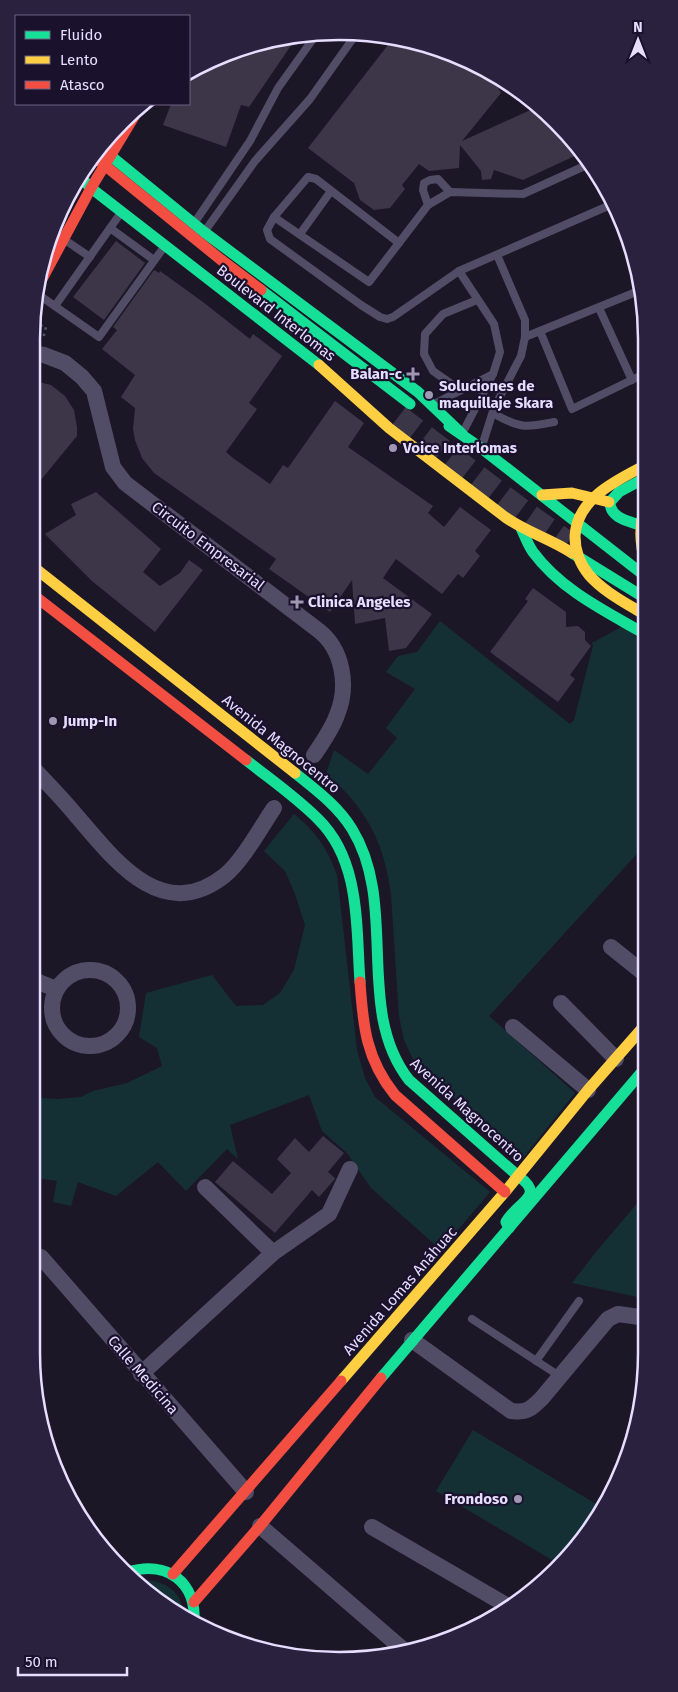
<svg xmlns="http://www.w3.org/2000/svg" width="678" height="1692" viewBox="0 0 678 1692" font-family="'Fira Sans',sans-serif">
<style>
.green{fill:#153035}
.building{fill:#3c3648}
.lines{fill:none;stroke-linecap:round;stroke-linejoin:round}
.secondary-tunnel{stroke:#3a3547;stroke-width:22;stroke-dasharray:22 11;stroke-linecap:butt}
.path{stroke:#4c5768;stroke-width:2.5;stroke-dasharray:2.5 4;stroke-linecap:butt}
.lane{stroke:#524d67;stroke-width:8}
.street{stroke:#524d67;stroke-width:16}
.fast{stroke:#16e098;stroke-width:11}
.slow{stroke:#ffcf43;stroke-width:11}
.jam{stroke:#f24e42;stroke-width:11}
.fast-bridge{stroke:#16e098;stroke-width:11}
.slow-bridge{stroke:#ffcf43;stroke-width:11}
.jam-bridge{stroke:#f24e42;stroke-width:11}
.poi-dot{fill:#9f98b3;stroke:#1a112d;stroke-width:2}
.labels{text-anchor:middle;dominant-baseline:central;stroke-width:4.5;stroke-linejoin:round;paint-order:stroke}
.street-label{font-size:15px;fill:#e6ddff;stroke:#1a112d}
.poi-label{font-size:15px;font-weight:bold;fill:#e6ddff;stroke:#1a112d;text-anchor:start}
.rim{fill:none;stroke:#e6ddff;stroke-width:2.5}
</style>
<rect width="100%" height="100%" fill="#1c1727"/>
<g class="green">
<path d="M440,621L570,724L574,720L593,646L592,643L623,626L645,643V845L489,1016L575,1093L523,1158L432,1079L413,1059L409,1051L404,1040L399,1016L391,895C385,843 365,806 326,774L334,750L368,774L397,738L386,728L415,689L386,672L398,656L417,652Z"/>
<path d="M294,814C316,832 327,848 337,875L357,1050L365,1078L375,1097L490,1192L441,1250L371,1188L347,1153L322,1131L309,1095L230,1125L238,1159L227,1149L186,1191L158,1162L116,1196L78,1182L71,1206L53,1202L57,1181L31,1177V1105L40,1098L58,1099L81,1097L93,1091L127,1083L162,1066L157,1048L139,1037L146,993L212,975L236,1006L263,1005L280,993L294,970L305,925L295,894L285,871L264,851Z"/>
<path d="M646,1193L647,1299L572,1283L596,1252Z"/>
<path d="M473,1430L601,1507L583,1541L557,1563L436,1491Z"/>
<path d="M142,1580C164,1580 185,1592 182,1617L138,1581Z"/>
</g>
<g class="building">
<path d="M296,38L249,107L241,105L226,147L163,125L171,104H189V74L203,63Z"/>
<path d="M391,41L438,48L491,74L501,93L462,141L537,107L571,136L581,153L523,180L494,170L491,179L482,180L481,171L460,145L459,168L429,171L419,164L402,185L405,189L390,208L374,210L360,200L354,183L308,148Z"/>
<path d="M116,241L145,263L104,320L73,297Z"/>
<path d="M154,270L159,273L160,271L203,302L250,339L253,334L282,356L249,403L257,409L226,452L233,458L270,484L283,465L288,468L335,401L364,423L348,447L433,506L428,513L444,527L460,507L491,530L475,551L480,556L463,578L458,574L442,594L396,559L383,578L432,614L406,648L389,651L385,618L355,624L352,580L330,612L269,569L276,559L154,473L142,458L135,440L133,429L135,408L121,397L135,375L102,349L117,330L113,327Z"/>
<path d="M31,380L51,385L65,396L74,410L77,427V436L31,492Z"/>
<path d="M96,492L161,549L143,572L160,586L180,573L189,560L203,570L155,632L92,581L45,534L76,515L71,504Z"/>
<path d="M533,588L566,612V627L578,626L585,632V640L591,646L570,675L575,679L558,702L490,652L528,601L525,599Z"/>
<path d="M323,1136L344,1153L328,1172L335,1178L334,1180L319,1197L312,1190L275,1233L215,1182L233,1161L272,1194L291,1173L277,1159L295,1138L309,1152Z"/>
</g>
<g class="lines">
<path class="secondary-tunnel" d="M399,416L525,512L568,542"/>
<path class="path" d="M34,323L46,327L43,339"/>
<g class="lane">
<path d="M428,205L423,190L424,183L430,180L438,179L450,192"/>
<path d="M274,217L308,177L316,179L399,243"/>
<path d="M195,222L250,141L278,88L318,32"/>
<path d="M110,228L154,260"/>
<path d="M205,231L255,161L310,99L354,37"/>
<path d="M300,234L331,191"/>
<path d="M65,240L90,257"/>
<path d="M459,271L393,317L387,319L380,317L361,305L270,239L267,230L274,217L369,282L428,205L450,192L523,194L589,164"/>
<path d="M39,295L99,337L164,247"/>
<path d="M55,306L120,214"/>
<path d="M599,308L632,380"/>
<path d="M540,331L572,409L644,374"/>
<path d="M525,337L641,290"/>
<path d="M453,385L433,371L424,354L425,334L443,314L477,300"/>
<path d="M434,404L493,374L500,352L494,324L459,271L615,203"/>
<path d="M498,416C522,429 528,427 554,422"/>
<path d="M463,432L493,374"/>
<path d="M482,446L494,408L521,356L525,337V320L497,255"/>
<path d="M472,1319L561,1377"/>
<path d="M536,1361L579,1301"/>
</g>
<g class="street">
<path d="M31,353L44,355L65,363L82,377L94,391L113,467L125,483L318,630C343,649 349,686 337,715C332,729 323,742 314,755"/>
<path d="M31,766C46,782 61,797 75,814C113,858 161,925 224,876C242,862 261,827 274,808"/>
<path d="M611,947L646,975"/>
<circle cx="90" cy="1008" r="38"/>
<path d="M31,979L56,989"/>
<path d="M561,1003L616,1059"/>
<path d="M513,1027L588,1090"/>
<path d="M205,1187L273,1253"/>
<path d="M41,1257L246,1492"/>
<path d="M412,1340L511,1411C527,1413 531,1409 542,1398L608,1319L618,1314L647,1318"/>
<path d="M141,1374L273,1253L329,1214L350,1169"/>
<path d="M260,1526L406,1652"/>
<path d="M372,1527L508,1606"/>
</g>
<g class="fast">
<path d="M101,148L204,232L418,392L462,434"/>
<path d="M83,180L91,188L319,365"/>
<path d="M449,426L481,448L645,576"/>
<path d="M640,525C628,521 610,518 610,502L619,492L645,478"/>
<path d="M521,528C525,536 528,545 533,552C561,590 605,611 645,634"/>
<path d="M572,553L645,598"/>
<path d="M246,760C270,779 296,797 318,819C361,861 356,927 360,982"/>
<path d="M295,773C316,790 338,806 352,829C399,905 354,1010 409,1080L518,1176C547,1196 517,1202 506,1222L509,1228"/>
<path d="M381,1378L646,1067"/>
<path d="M128,1572C167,1560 197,1582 194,1623"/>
</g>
<g class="slow">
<path d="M319,365L389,428L505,517C526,532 551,539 572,553"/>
<path d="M542,495L572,493L609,502"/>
<path d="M645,506C639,526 640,543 645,563"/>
<path d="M31,565L295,773"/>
<path d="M341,1381L505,1192L588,1090L646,1024"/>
</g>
<g class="jam">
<path d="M41,281L91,188L135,115"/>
<path d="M31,593L246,760"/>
<path d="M360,982C363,1026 366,1059 395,1095L505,1192"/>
<path d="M173,1574L341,1381"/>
<path d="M194,1602L260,1526L381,1378"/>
</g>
<path class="fast-bridge" d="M261,290L410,404"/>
<path class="slow-bridge" d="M644,466C615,481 577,499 575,536C575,550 580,564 589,575C604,592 626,603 645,615"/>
<path class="jam-bridge" d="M97,159L220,259L261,290"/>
</g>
<g class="poi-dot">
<path d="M410.5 366.5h5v5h5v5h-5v5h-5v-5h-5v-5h5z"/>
<circle cx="429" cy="395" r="5"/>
<circle cx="393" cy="448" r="5"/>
<path d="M294.5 594.5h5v5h5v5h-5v5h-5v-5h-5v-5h5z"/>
<circle cx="53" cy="721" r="5"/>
<circle cx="518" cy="1499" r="5"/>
</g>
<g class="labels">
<g class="street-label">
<text transform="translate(276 313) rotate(38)">Boulevard Interlomas</text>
<text transform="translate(208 546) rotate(37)">Circuito Empresarial</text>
<text transform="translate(281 744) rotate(39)">Avenida Magnocentro</text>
<text transform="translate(467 1110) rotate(42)">Avenida Magnocentro</text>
<text transform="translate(400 1291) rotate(-49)">Avenida Lomas Anáhuac</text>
<text transform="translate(143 1375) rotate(49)">Calle Medicina</text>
</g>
<g class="poi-label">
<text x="402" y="374" text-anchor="end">Balan-c</text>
<text x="439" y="386">Soluciones de<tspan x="439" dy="17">maquillaje Skara</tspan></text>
<text x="403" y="448">Voice Interlomas</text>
<text x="308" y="602">Clinica Angeles</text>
<text x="63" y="721">Jump-In</text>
<text x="508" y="1499" text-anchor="end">Frondoso</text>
</g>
</g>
<path d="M0 0H678V1692H0ZM339 40H339A299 299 0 0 1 638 339V1353A299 299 0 0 1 339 1652H339A299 299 0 0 1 40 1353V339A299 299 0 0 1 339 40Z" fill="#2a213e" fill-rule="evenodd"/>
<path class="rim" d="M339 40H339A299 299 0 0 1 638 339V1353A299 299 0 0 1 339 1652H339A299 299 0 0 1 40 1353V339A299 299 0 0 1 339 40Z"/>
<rect x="15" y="15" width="175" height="90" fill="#1a112d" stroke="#6c6381"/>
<rect x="25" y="31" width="25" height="8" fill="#16e098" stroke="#6c6381"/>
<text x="60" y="40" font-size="15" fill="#e6ddff">Fluido</text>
<rect x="25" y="56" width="25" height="8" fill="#ffcf43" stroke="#6c6381"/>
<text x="60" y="65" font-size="15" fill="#e6ddff">Lento</text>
<rect x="25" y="81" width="25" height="8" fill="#f24e42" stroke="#6c6381"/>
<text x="60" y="90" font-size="15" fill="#e6ddff">Atasco</text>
<g transform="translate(638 40)" stroke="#1a112d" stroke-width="4" paint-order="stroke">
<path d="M0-4L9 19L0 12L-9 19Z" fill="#e6ddff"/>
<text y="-8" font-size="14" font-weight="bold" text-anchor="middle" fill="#e6ddff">N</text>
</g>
<path d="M18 1667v8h109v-8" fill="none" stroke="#e6ddff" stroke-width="2.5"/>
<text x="25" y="1667" font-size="15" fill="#e6ddff" stroke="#1a112d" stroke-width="4" paint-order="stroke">50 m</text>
</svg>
